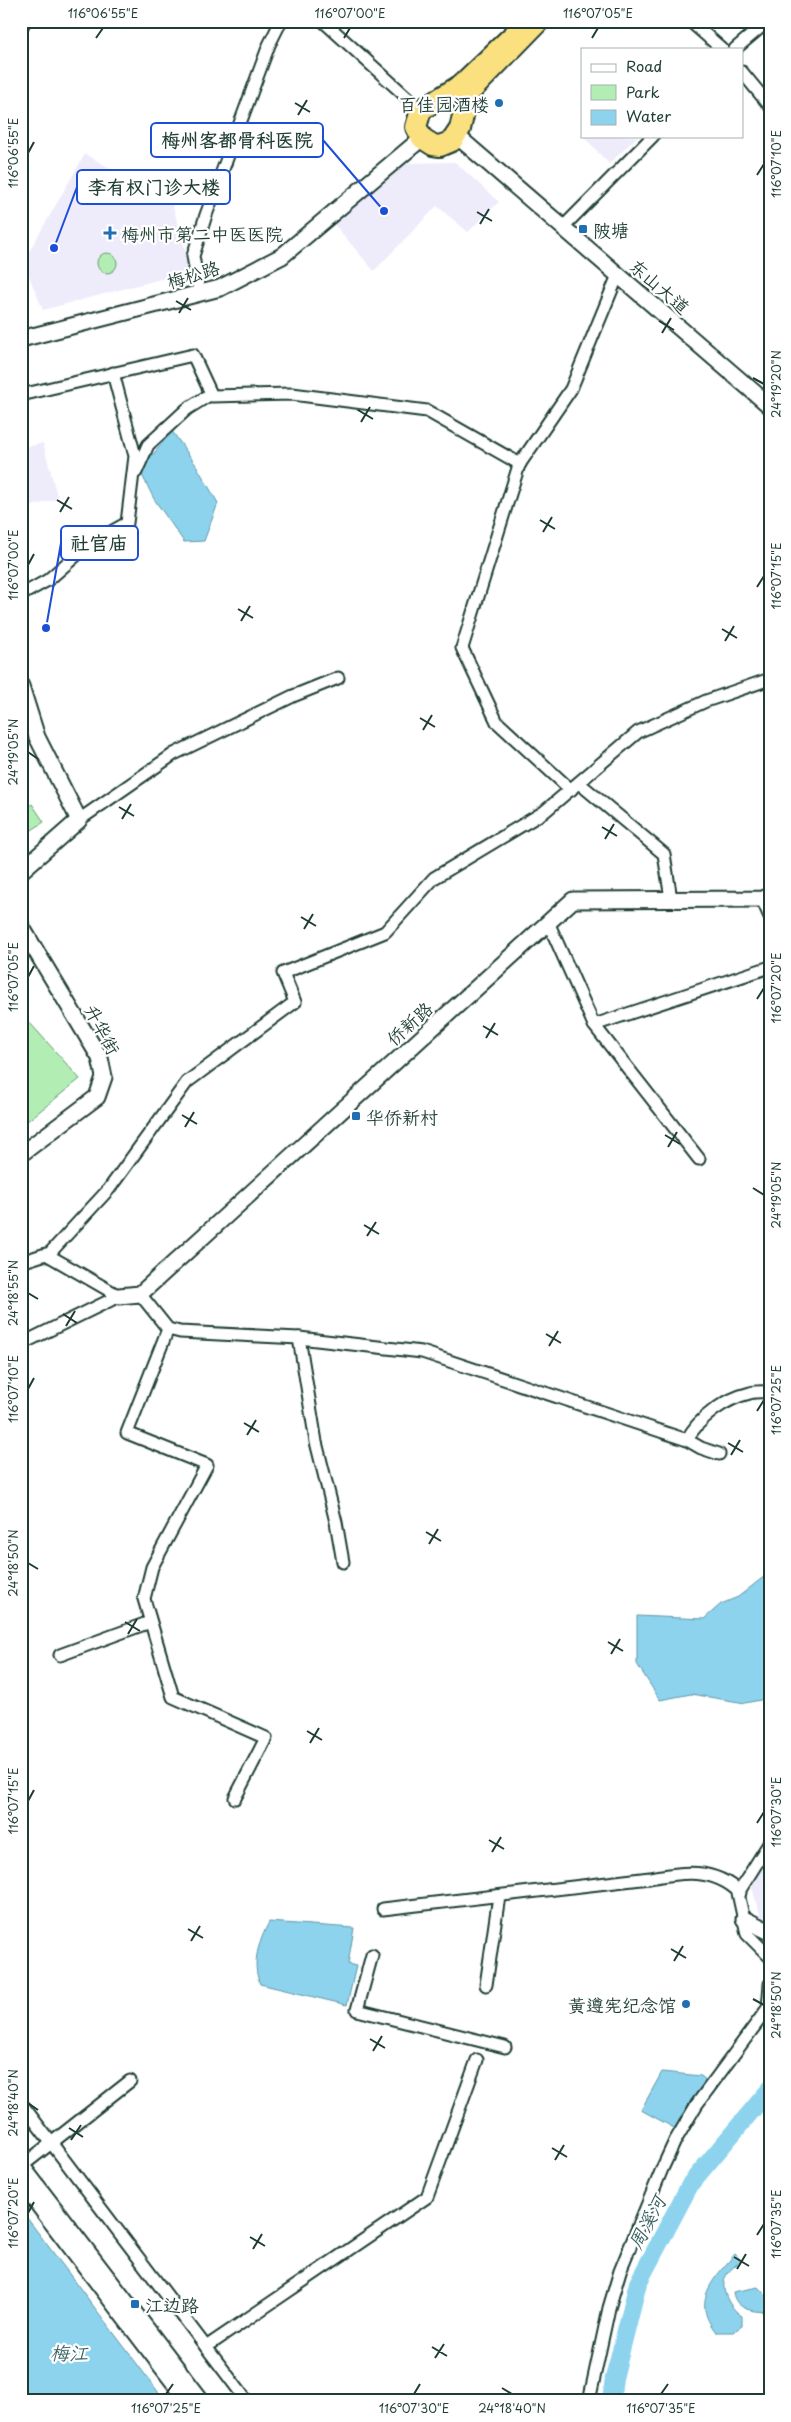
<svg xmlns="http://www.w3.org/2000/svg" width="791" height="2422" viewBox="0 0 791 2422" font-family="'Playpen Sans','LXGW WenKai TC',sans-serif">
<style>
.built{fill:#eeecfb}
.green{fill:#b2eeb3;stroke:#689674}
.water{fill:#8dd3ee;stroke:#6197a4}
.lines{fill:none;stroke-linecap:round;stroke-linejoin:round}
.river{stroke:#8dd3ee;stroke-width:18}
.street-casing{stroke:#1f3d34;stroke-width:15}
.secondary-casing{stroke:#1f3d34;stroke-width:19}
.highway-casing{stroke:#1f3d34;stroke-width:24}
.street{stroke:#fff;stroke-width:11}
.secondary{stroke:#fff;stroke-width:15}
.highway{stroke:#fbe080;stroke-width:20}
.ticks{fill:none;stroke:#1f3d34;stroke-width:2}
.poi-dot{fill:#1f6fb2;stroke:#fff;stroke-width:2}
.labels{text-anchor:middle;dominant-baseline:central;stroke-width:4.5;stroke-linejoin:round;paint-order:stroke}
.poi-label{font-size:18px;fill:#1f3d34;stroke:#fff;text-anchor:start}
.street-label{font-size:18px;fill:#1f3d34;stroke:#fff}
.water-label{font-size:19px;font-style:italic;fill:#3a6262;stroke:#fff}
.leader{fill:none;stroke:#1d4ed8;stroke-width:2}
.callout-dot{fill:#1d4ed8;stroke:#fff;stroke-width:2}
.callout{fill:#fff;stroke:#1d4ed8;stroke-width:2}
.callout-label{font-size:19px;text-anchor:middle;font-weight:bold;fill:#1f3d34}
.neatline{fill:none;stroke:#1f3d34;stroke-width:2}
.ticks-label{font-size:12px;text-anchor:middle;fill:#1f3d34}
</style>
<rect width="100%" height="100%" fill="#fff"/>
<filter id="ink" filterUnits="userSpaceOnUse"><feTurbulence type="fractalNoise" baseFrequency=".02" numOctaves="2"/><feDisplacementMap in="SourceGraphic" scale="10" xChannelSelector="R" yChannelSelector="G"/><feConvolveMatrix kernelMatrix="1 2 1 2 8 2 1 2 1" color-interpolation-filters="sRGB"/></filter>
<g filter="url(#ink)">
<g class="built">
<path d="M583,136H638L609,164Z"/>
<path d="M85,154L172,203L191,271L43,310L23,262Z"/>
<path d="M455,162L499,202L468,232L437,206L374,271L328,217L404,163Z"/>
<path d="M43,443L58,499L21,509V448Z"/>
<path d="M770,1855V1922L761,1918L750,1881Z"/>
</g>
<g class="green">
<circle cx="107" cy="263" r="10"/>
<path d="M32,804L44,822L21,837V811Z"/>
<path d="M21,1013L80,1079L21,1126Z"/>
</g>
<g class="water">
<path d="M172,431L196,465L218,503L204,541L184,542L154,499L141,473L150,458Z"/>
<path d="M770,1572V1623L766,1626L770,1633V1698L745,1703L691,1694L660,1700L637,1664V1616L704,1619L721,1604L738,1597Z"/>
<path d="M269,1922L354,1928L348,1964L356,1966L347,2005L260,1984C251,1962 259,1942 269,1922Z"/>
<path d="M662,2072L701,2076L707,2081L678,2130L641,2110Z"/>
<path d="M21,2210L165,2401H21Z"/>
<path d="M735,2254L741,2260C737,2265 730,2269 727,2274C718,2289 730,2308 742,2316V2326L733,2332H716C690,2300 714,2279 735,2254Z"/>
<path d="M758,2287L770,2300V2311C755,2313 735,2310 733,2292Z"/>
</g>
<g class="lines">
<path class="river" d="M611,2401L614,2378L638,2283L691,2183L770,2089"/>
<g class="street-casing">
<g id="street">
<path d="M323,21L421,110"/>
<path d="M690,21L722,49"/>
<path d="M21,28L25,21"/>
<path d="M735,49L768,21"/>
<path d="M742,72L770,106"/>
<path d="M569,221L653,136"/>
<path d="M198,285L193,256L206,215L269,45L281,21"/>
<path d="M21,395L193,355L212,396L292,394L427,411L520,464"/>
<path d="M136,472L148,445L187,409L211,394"/>
<path d="M21,595L48,580L88,545L127,523L135,456L113,373"/>
<path d="M579,783L664,854L671,899"/>
<path d="M571,790L497,722L462,648L519,465L571,389L618,275"/>
<path d="M79,820L174,754L293,696L338,678"/>
<path d="M762,899L770,917"/>
<path d="M548,922L594,1025L699,1159"/>
<path d="M594,1025L770,967"/>
<path d="M48,1255L109,1189L187,1082L295,1002L283,973L385,932L434,878L544,812L638,732L706,701L770,679"/>
<path d="M21,1262L46,1254L119,1296L21,1344"/>
<path d="M140,1294L168,1329L180,1332L299,1338L422,1352L687,1440L701,1448L719,1454"/>
<path d="M168,1329L127,1433L207,1465L152,1567L144,1599L173,1697L266,1738L235,1798"/>
<path d="M299,1338L316,1442L336,1522L343,1562"/>
<path d="M687,1440C698,1418 725,1399 750,1393C756,1391 764,1392 770,1392"/>
<path d="M60,1655L150,1622"/>
<path d="M770,1842L738,1893L747,1934L770,1957"/>
<path d="M383,1909L650,1878C682,1872 714,1867 740,1893"/>
<path d="M372,1955L357,2010L505,2047"/>
<path d="M486,1985L499,1896"/>
<path d="M21,2103L247,2401"/>
<path d="M22,2166L130,2081"/>
<path d="M206,2347L427,2197L477,2060"/>
<path d="M589,2401L609,2308L620,2271L662,2169L675,2141L697,2104L768,2008L770,1984"/>
</g>
</g>
<g class="secondary-casing">
<g id="secondary">
<path d="M457,136L770,406"/>
<path d="M21,339L220,288L282,256L422,138"/>
<path d="M21,686L37,737L79,820L21,871"/>
<path d="M21,926L100,1058L104,1077L97,1097L21,1154"/>
<path d="M119,1296L140,1294L573,900L764,899L770,895"/>
<path d="M744,1919L770,1932"/>
<path d="M21,2165L202,2401"/>
<path d="M21,2182L188,2401"/>
</g>
</g>
<g class="highway-casing">
<path id="highway" d="M528,21L461,85L421,110L416,127L422,138L433,145L440,146L452,141L460,129L468,94L539,21"/>
</g>
<use href="#street" class="street"/>
<use href="#secondary" class="secondary"/>
<use href="#highway" class="highway"/>
</g>
</g>
<path class="ticks" d="M96,38L103,28M344,38L350,28M592,38L598,28M295,103L310,112M298,115L307,100M28,153L34,142M757,175L764,164M477,212L492,221M480,224L489,209M176,301L191,310M179,313L188,298M659,321L674,330M662,333L671,318M753,378L764,384M358,410L373,419M361,422L370,407M57,500L72,509M60,512L69,497M540,520L555,529M543,532L552,517M28,565L34,554M757,587L764,576M238,609L253,618M241,621L250,606M722,629L737,638M725,641L734,626M420,718L435,727M423,730L432,715M28,752L38,759M119,807L134,816M122,819L131,804M602,827L617,836M605,839L614,824M301,917L316,926M304,929L313,914M28,977L34,966M757,999L764,988M483,1026L498,1035M486,1038L495,1023M182,1115L197,1124M185,1127L194,1112M665,1135L680,1144M668,1147L677,1132M753,1188L764,1195M364,1225L379,1234M367,1236L376,1222M28,1293L38,1299M63,1314L77,1323M66,1326L75,1311M546,1334L561,1343M549,1346L558,1331M28,1389L34,1378M757,1411L764,1400M244,1423L259,1432M247,1435L256,1420M728,1443L743,1452M731,1455L740,1440M426,1532L441,1541M429,1544L438,1529M28,1563L38,1569M125,1622L140,1631M128,1634L137,1619M608,1642L623,1651M611,1654L620,1639M307,1731L322,1740M310,1743L319,1728M28,1801L34,1790M757,1823L764,1812M489,1840L504,1849M492,1852L501,1837M188,1929L203,1938M191,1941L200,1926M671,1949L686,1958M674,1961L683,1946M753,1999L764,2005M370,2039L385,2048M373,2051L382,2036M28,2103L38,2110M69,2128L83,2137M71,2140L81,2125M552,2148L567,2157M555,2160L564,2145M28,2213L34,2202M757,2235L764,2224M250,2237L265,2246M253,2249L262,2234M734,2257L749,2266M737,2269L746,2254M432,2347L447,2356M435,2358L444,2344M502,2388L512,2394M166,2394L173,2384M414,2394L420,2384M661,2394L668,2384"/>
<g class="poi-dot">
<circle cx="499" cy="103" r="5"/>
<rect x="578" y="224" width="10" height="10" rx="2.5"/>
<path d="M107.5 225.5h5v5h5v5h-5v5h-5v-5h-5v-5h5z"/>
<rect x="351" y="1111" width="10" height="10" rx="2.5"/>
<circle cx="686" cy="2004" r="5"/>
<rect x="130" y="2299" width="10" height="10" rx="2.5"/>
</g>
<g class="labels">
<g class="poi-label">
<text x="489" y="103" text-anchor="end">百佳园酒楼</text>
<text x="593" y="229">陂塘</text>
<text x="121" y="233">梅州市第二中医医院</text>
<text x="366" y="1116">华侨新村</text>
<text x="676" y="2004" text-anchor="end">黄遵宪纪念馆</text>
<text x="145" y="2304">江边路</text>
</g>
<g class="street-label">
<text transform="translate(193 274) rotate(-17)">梅松路</text>
<text transform="translate(660 286) rotate(41)">东山大道</text>
<text transform="translate(409 1023) rotate(-42)">侨新路</text>
<text transform="translate(103 1029) rotate(62)">升华街</text>
</g>
<g class="water-label">
<text transform="translate(646 2222) rotate(-62)">周溪河</text>
<text x="69" y="2352">梅江</text>
</g>
</g>
<path class="leader" d="M384 211L323 140M54 248L77 187M46 628L61 543"/>
<g class="callout-dot">
<circle cx="384" cy="211" r="5"/>
<circle cx="54" cy="248" r="5"/>
<circle cx="46" cy="628" r="5"/>
</g>
<g class="callout">
<rect x="151" y="123" width="172" height="34" rx="5"/>
<rect x="77" y="170" width="153" height="34" rx="5"/>
<rect x="61" y="526" width="77" height="34" rx="5"/>
</g>
<g class="callout-label">
<text x="237" y="147">梅州客都骨科医院</text>
<text x="154" y="194">李有权门诊大楼</text>
<text x="99" y="550">社官庙</text>
</g>
<rect width="791" height="2422" fill="none" stroke="#fff" stroke-width="55"/>
<rect x="581" y="48" width="162" height="90" fill="#ffffff" stroke="#a5b1ae"/>
<rect x="591" y="64" width="25" height="8" fill="#ffffff" stroke="#a5b1ae"/>
<text x="626" y="72" font-size="15" fill="#1f3d34">Road</text>
<rect x="591" y="85" width="25" height="15" fill="#b2eeb3" stroke="#a5b1ae"/>
<text x="626" y="98" font-size="15" fill="#1f3d34">Park</text>
<rect x="591" y="110" width="25" height="15" fill="#8dd3ee" stroke="#a5b1ae"/>
<text x="626" y="122" font-size="15" fill="#1f3d34">Water</text>
<rect x="28" y="28" width="736" height="2366" class="neatline"/>
<g class="ticks-label">
<text x="103" y="18">116°06'55"E</text>
<text x="350" y="18">116°07'00"E</text>
<text x="598" y="18">116°07'05"E</text>
<text transform="translate(14 153) rotate(-90)" y="4">116°06'55"E</text>
<text transform="translate(777 164) rotate(-90)" y="4">116°07'10"E</text>
<text transform="translate(777 384) rotate(-90)" y="4">24°19'20"N</text>
<text transform="translate(14 565) rotate(-90)" y="4">116°07'00"E</text>
<text transform="translate(777 576) rotate(-90)" y="4">116°07'15"E</text>
<text transform="translate(14 752) rotate(-90)" y="4">24°19'05"N</text>
<text transform="translate(14 977) rotate(-90)" y="4">116°07'05"E</text>
<text transform="translate(777 988) rotate(-90)" y="4">116°07'20"E</text>
<text transform="translate(777 1195) rotate(-90)" y="4">24°19'05"N</text>
<text transform="translate(14 1293) rotate(-90)" y="4">24°18'55"N</text>
<text transform="translate(14 1389) rotate(-90)" y="4">116°07'10"E</text>
<text transform="translate(777 1400) rotate(-90)" y="4">116°07'25"E</text>
<text transform="translate(14 1563) rotate(-90)" y="4">24°18'50"N</text>
<text transform="translate(14 1801) rotate(-90)" y="4">116°07'15"E</text>
<text transform="translate(777 1812) rotate(-90)" y="4">116°07'30"E</text>
<text transform="translate(777 2005) rotate(-90)" y="4">24°18'50"N</text>
<text transform="translate(14 2103) rotate(-90)" y="4">24°18'40"N</text>
<text transform="translate(14 2213) rotate(-90)" y="4">116°07'20"E</text>
<text transform="translate(777 2224) rotate(-90)" y="4">116°07'35"E</text>
<text x="166" y="2413">116°07'25"E</text>
<text x="414" y="2413">116°07'30"E</text>
<text x="512" y="2413">24°18'40"N</text>
<text x="661" y="2413">116°07'35"E</text>
</g>
</svg>
